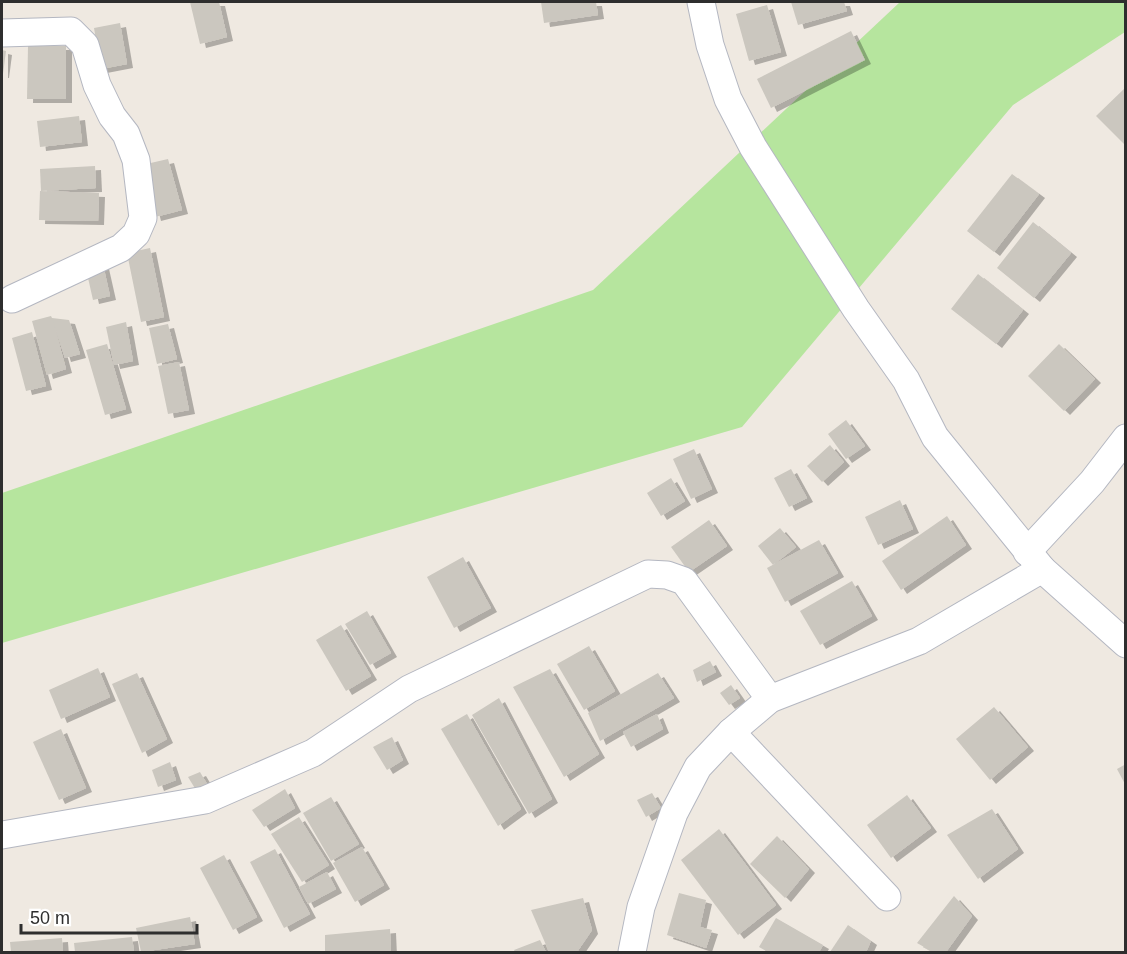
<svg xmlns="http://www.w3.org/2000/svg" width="1127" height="954" viewBox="0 0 1127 954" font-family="Arial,sans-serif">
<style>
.green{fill:#b6e59e}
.building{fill:#cbc7bf;filter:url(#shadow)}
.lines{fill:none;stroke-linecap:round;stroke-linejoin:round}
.minor-casing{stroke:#b4b7c1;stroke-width:29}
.minor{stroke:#fff;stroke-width:27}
</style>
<defs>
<filter id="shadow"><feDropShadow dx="6" dy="4" stdDeviation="0" flood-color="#0004"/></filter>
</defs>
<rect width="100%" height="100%" fill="#efe9e1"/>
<path class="green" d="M900,2H1125V32L1013,105L742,427L2,643V493L593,290Z"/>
<g class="building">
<path d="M190,2H219L227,37L200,44Z"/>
<path d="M541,2H596L598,15L544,23Z"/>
<path d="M791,2H844L847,11L798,25Z"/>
<path d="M767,5L781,52L749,61L736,14Z"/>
<path d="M120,23L127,64L101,69L94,28Z"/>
<path d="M851,31L865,60L771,108L757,79Z"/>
<path d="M28,46H66V99H27Z"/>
<path d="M2,50L6,51L3,74H2Z"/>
<path d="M1126,87V146L1096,116Z"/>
<path d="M79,116L82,142L40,147L37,121Z"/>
<path d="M168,159L182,210L155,217L142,165Z"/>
<path d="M95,166L96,188L41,191L40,169Z"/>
<path d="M1012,174L1039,194L994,252L967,231Z"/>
<path d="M40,191L99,193L98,221L39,220Z"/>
<path d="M1033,222L1071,253L1034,298L997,268Z"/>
<path d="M150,248L164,317L141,322L127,253Z"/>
<path d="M103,265L110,296L93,300L86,269Z"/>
<path d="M978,274L1023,310L996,344L951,309Z"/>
<path d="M51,316L52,318L69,320L80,354L65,358L53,321L66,369L47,375L32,321Z"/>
<path d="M126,322L133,361L114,365L106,327Z"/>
<path d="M168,324L177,359L157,364L149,328Z"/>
<path d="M32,332L46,386L26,391L12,338Z"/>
<path d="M107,344L126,409L105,415L86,350Z"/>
<path d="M1059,344L1095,379L1064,411L1028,376Z"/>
<path d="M179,362L189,410L168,414L158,366Z"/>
<path d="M846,420L865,446L846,459L828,434Z"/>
<path d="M830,445L844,462L822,482L807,466Z"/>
<path d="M694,449L712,489L691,499L673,459Z"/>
<path d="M791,469L807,498L789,507L774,478Z"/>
<path d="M671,478L685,501L661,516L647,493Z"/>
<path d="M900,500L913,529L878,545L865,517Z"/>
<path d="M947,516L966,545L901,590L882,561Z"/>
<path d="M709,520L727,546L689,572L671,547Z"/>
<path d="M780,528L796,547L773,565L758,546Z"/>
<path d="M819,540L838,573L785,602L767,568Z"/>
<path d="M463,557L491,608L454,628L427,577Z"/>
<path d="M852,581L872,616L820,645L800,611Z"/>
<path d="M367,611L391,653L370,665L345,624Z"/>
<path d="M341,625L371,676L346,691L316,640Z"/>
<path d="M589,646L615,691L584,710L557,664Z"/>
<path d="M710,661L716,672L697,682L693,670Z"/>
<path d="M98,668L110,697L61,719L49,690Z"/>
<path d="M550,669L599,754L564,777L513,687Z"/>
<path d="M137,673L167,739L142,753L112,684Z"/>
<path d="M658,673L674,698L600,741L588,713Z"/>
<path d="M731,685L740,698L729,705L720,693Z"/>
<path d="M499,698L552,799L529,814L472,715Z"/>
<path d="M994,707L1028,747L990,780L956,739Z"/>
<path d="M467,714L521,809L498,826L441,729Z"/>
<path d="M657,714L663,729L631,747L623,732Z"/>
<path d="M61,729L86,788L59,800L33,742Z"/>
<path d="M392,737L403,760L387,770L373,747Z"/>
<path d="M170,762L176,780L158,787L152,770Z"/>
<path d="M1126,764V786L1117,769Z"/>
<path d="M200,772L207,784L196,790L188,777Z"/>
<path d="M285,789L295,808L264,827L252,810Z"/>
<path d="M652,793L661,808L646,817L637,800Z"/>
<path d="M907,795L931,828L891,858L867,825Z"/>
<path d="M331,797L359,844L331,861L303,813Z"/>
<path d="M992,809L1018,849L978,879L947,835Z"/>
<path d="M299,817L329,865L302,882L271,834Z"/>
<path d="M719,829L776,905L738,935L681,860Z"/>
<path d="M777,836L809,869L785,898L750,864Z"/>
<path d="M362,847L384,885L355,902L333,863Z"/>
<path d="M275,849L310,914L284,928L250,862Z"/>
<path d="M224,855L257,917L233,930L200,868Z"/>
<path d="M327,872L336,889L308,904L299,887Z"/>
<path d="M679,893L706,900L700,927L712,930L706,948L667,935Z"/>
<path d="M954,896L972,916L946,952H933L917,943Z"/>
<path d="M583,898L592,930L577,952H549L531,910Z"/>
<path d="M190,917L195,944L141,952L136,928Z"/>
<path d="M776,918L823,945L819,952H768L759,947Z"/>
<path d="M848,925L871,941L866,952H830Z"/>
<path d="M390,929L391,952H325V935Z"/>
<path d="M132,937L134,952H75L74,943Z"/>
<path d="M62,938L63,952H11L10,942Z"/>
<path d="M540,940L546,952H515L514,950Z"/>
</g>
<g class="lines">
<g class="minor-casing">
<g id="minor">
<path d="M701,2L710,45L728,99L753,147L856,309L906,380L935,437L1042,569L1126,644"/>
<path d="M2,33L71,31L85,45L97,85L112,116L126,134L136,160L143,218L136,234L121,248L12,299"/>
<path d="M1027,552L1092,482L1126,438"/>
<path d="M731,732L887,897"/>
<path d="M2,835L205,800L313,753L409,689L648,574L667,575L684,581L770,699"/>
<path d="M632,952L641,907L674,813L698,767L731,732L770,699L919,641L1042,569"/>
</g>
</g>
<use href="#minor" class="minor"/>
</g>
<rect width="1127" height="954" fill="none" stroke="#2e2e2e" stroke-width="6"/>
<path d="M21 924v9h176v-9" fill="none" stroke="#2e2e2e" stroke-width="3"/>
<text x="30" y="924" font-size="18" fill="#2e2e2e" stroke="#ffffff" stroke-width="4.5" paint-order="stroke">50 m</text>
</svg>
